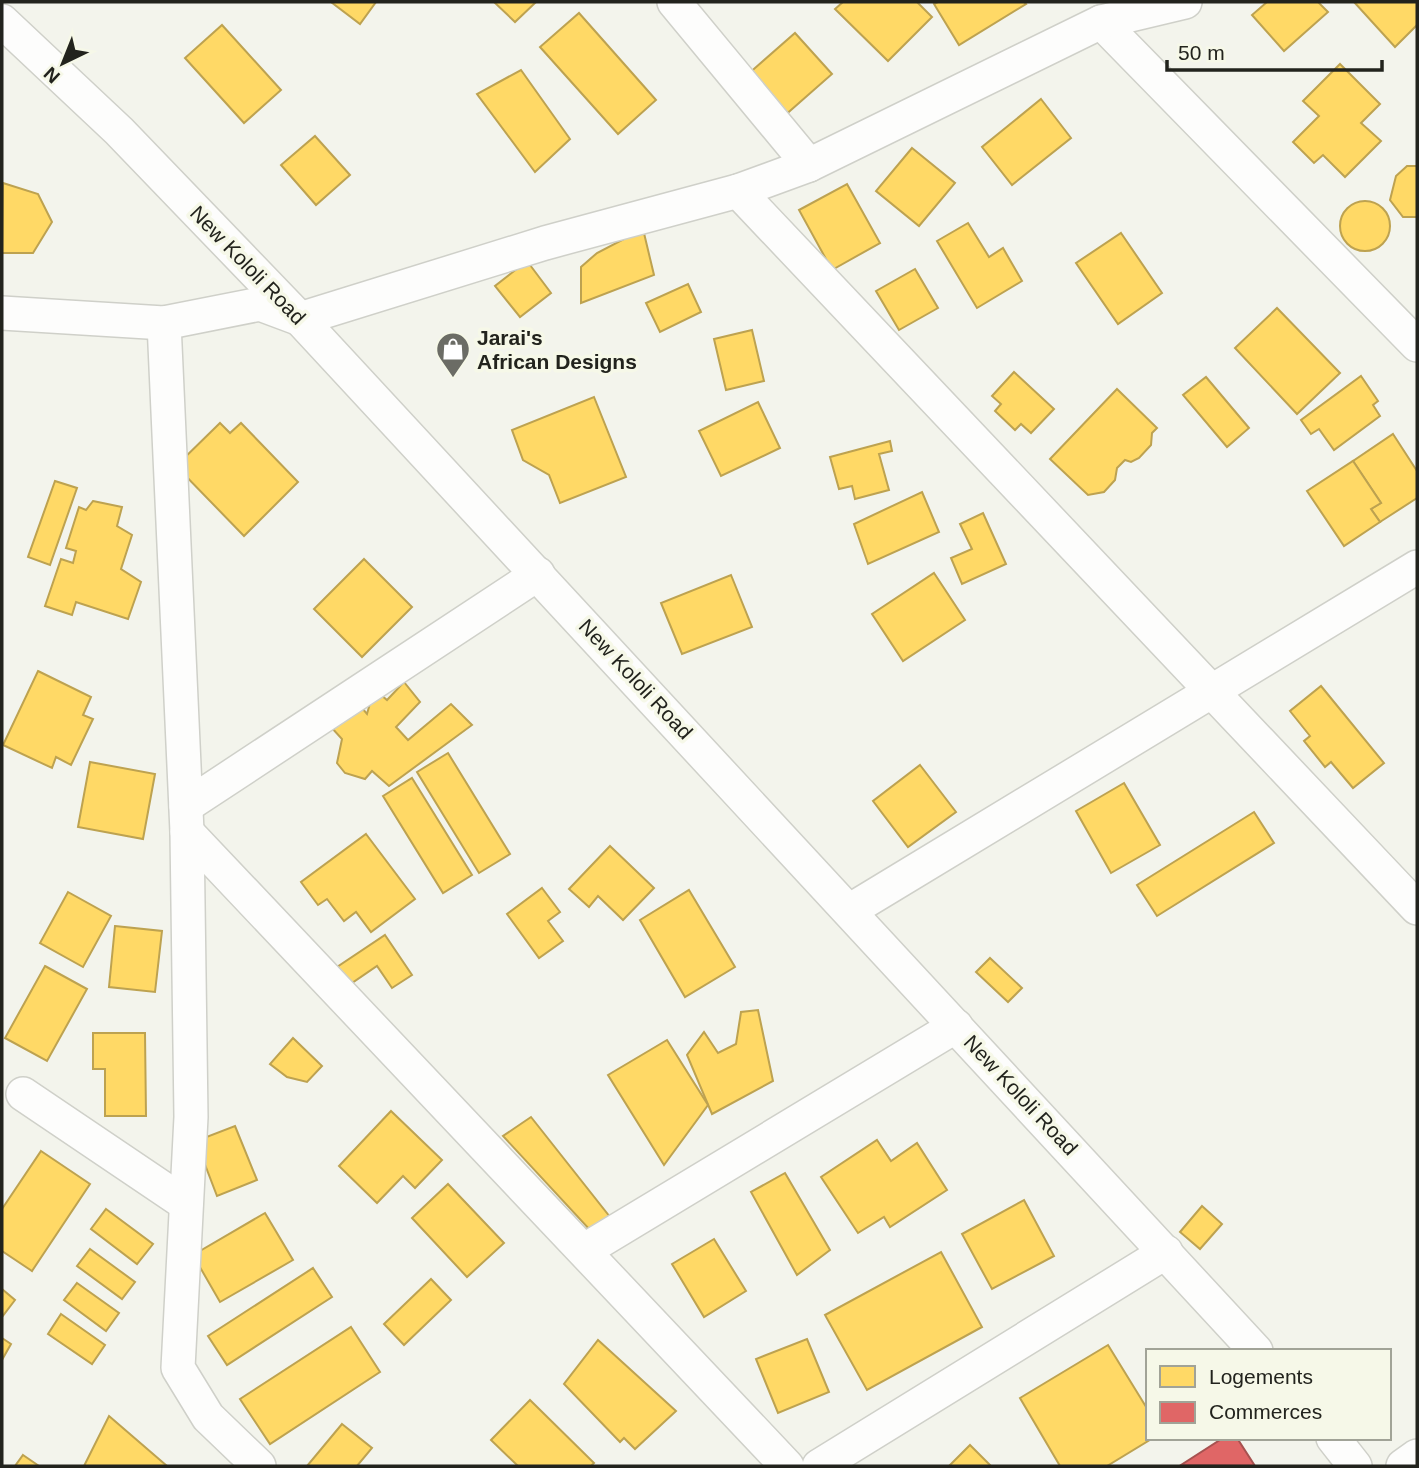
<svg xmlns="http://www.w3.org/2000/svg" width="1419" height="1468" viewBox="0 0 1419 1468" font-family="Arial,sans-serif">
<style>
.homes{fill:#ffd966;stroke:#bda250;stroke-width:2}
.shops{fill:#e06666;stroke:#a75250;stroke-width:2}
.lines{fill:none;stroke-linecap:round;stroke-linejoin:round}
.minor-casing{stroke:#cfd0c9;stroke-width:36}
.minor{stroke:#fdfdfc;stroke-width:33}
.labels{text-anchor:middle;dominant-baseline:central;stroke-width:7;stroke-linejoin:round;paint-order:stroke}
.street-label{font-size:21px;fill:#22231d;stroke:#f6f8e8}
.poi-label{font-size:21px;font-weight:bold;fill:#22231d;stroke:#f6f8e8;text-anchor:start}
</style>
<rect width="100%" height="100%" fill="#f3f4ec"/>
<g class="homes">
<path d="M331,2H376L360,24Z"/>
<path d="M494,2H536L515,22Z"/>
<path d="M843,2H917L932,17L888,61L835,9Z"/>
<path d="M938,2H1024L1026,4L959,45L934,4Z"/>
<path d="M1267,2H1318L1328,12L1284,51L1252,15Z"/>
<path d="M1354,2H1417V25L1395,47Z"/>
<path d="M579,13L656,100L618,134L540,47Z"/>
<path d="M222,25L281,90L244,123L185,58Z"/>
<path d="M795,33L832,74L783,117L747,75Z"/>
<path d="M1340,64L1380,104L1361,123L1381,141L1345,177L1323,155L1314,163L1293,142L1319,116L1303,101Z"/>
<path d="M521,70L570,139L535,172L477,94Z"/>
<path d="M1041,99L1071,138L1012,185L982,147Z"/>
<path d="M315,136L350,175L316,205L281,165Z"/>
<path d="M912,148L955,183L919,226L876,191Z"/>
<path d="M1407,166H1417V217H1403L1390,200L1396,176Z"/>
<path d="M3,183L38,194L52,222L33,253H2Z"/>
<path d="M847,184L880,243L832,270L799,210Z"/>
<circle cx="1365" cy="226" r="25"/>
<path d="M968,223L989,257L1003,248L1022,281L977,308L937,241Z"/>
<path d="M643,229L654,275L581,303V267L597,253Z"/>
<path d="M1121,233L1162,293L1118,324L1076,263Z"/>
<path d="M527,261L551,293L520,317L495,286Z"/>
<path d="M915,269L938,308L899,330L876,291Z"/>
<path d="M688,284L701,312L660,332L646,303Z"/>
<path d="M1277,308L1340,373L1297,414L1235,348Z"/>
<path d="M752,330L764,381L726,390L714,339Z"/>
<path d="M1014,372L1054,409L1031,433L1021,424L1015,430L995,411L1001,404L992,396Z"/>
<path d="M1361,376L1378,401L1373,405L1380,416L1334,450L1319,429L1311,434L1301,420Z"/>
<path d="M1206,377L1249,428L1227,447L1183,395Z"/>
<path d="M1117,389L1157,428L1152,433L1151,445L1139,458L1131,462L1125,460L1117,468L1115,480L1104,492L1088,495L1050,459Z"/>
<path d="M594,397L626,477L560,503L549,475L523,460L512,430Z"/>
<path d="M758,402L780,448L721,476L699,431Z"/>
<path d="M220,423L230,433L241,423L298,482L244,536L176,466Z"/>
<path d="M1393,434L1417,471V498L1380,522L1371,509L1381,503L1353,461Z"/>
<path d="M890,441L892,451L879,454L889,490L855,499L852,486L839,489L830,457Z"/>
<path d="M1353,461L1381,503L1371,509L1380,522L1344,546L1307,491Z"/>
<path d="M55,481L77,488L50,565L28,557Z"/>
<path d="M922,492L939,532L868,564L854,524Z"/>
<path d="M93,501L122,507L117,526L132,535L121,569L141,582L128,619L76,602L72,615L45,606L61,559L73,563L76,551L66,548L79,507L86,510Z"/>
<path d="M983,513L1006,564L962,584L951,558L972,549L960,524Z"/>
<path d="M364,559L412,607L362,657L314,609Z"/>
<path d="M934,573L965,620L903,661L872,614Z"/>
<path d="M731,575L752,627L682,654L661,603Z"/>
<path d="M38,671L91,697L83,715L93,719L71,765L56,757L52,768L3,745Z"/>
<path d="M404,682L420,702L396,727L408,740L451,704L472,725L389,786L372,771L365,779L345,773L337,763L342,739L331,727L357,702L367,714L374,689L387,700Z"/>
<path d="M1321,686L1384,763L1353,788L1331,762L1325,767L1304,741L1310,736L1290,711Z"/>
<path d="M448,753L510,854L479,873L417,772Z"/>
<path d="M90,762L155,774L143,839L78,827Z"/>
<path d="M920,765L956,812L908,847L873,801Z"/>
<path d="M412,778L472,875L443,893L383,796Z"/>
<path d="M1124,783L1160,845L1111,873L1076,811Z"/>
<path d="M1254,812L1274,843L1157,916L1137,885Z"/>
<path d="M366,834L415,899L371,932L356,912L344,921L327,899L318,905L301,882Z"/>
<path d="M610,846L654,888L623,920L598,896L589,907L569,889Z"/>
<path d="M542,888L560,912L548,921L563,941L539,958L507,914Z"/>
<path d="M689,890L735,967L685,997L640,920Z"/>
<path d="M68,892L111,916L83,967L40,943Z"/>
<path d="M115,926L162,931L155,992L109,987Z"/>
<path d="M385,935L412,975L392,988L377,966L349,985L337,967Z"/>
<path d="M990,958L1022,988L1008,1002L976,972Z"/>
<path d="M45,966L87,989L47,1061L5,1038Z"/>
<path d="M758,1010L773,1081L712,1114L687,1055L704,1032L718,1053L736,1044L741,1012Z"/>
<path d="M93,1033H145L146,1116H105V1069H93Z"/>
<path d="M293,1038L322,1066L307,1082L287,1077L270,1064Z"/>
<path d="M667,1040L708,1105L664,1165L608,1075Z"/>
<path d="M391,1111L442,1160L415,1188L403,1176L377,1203L339,1166Z"/>
<path d="M531,1117L610,1217L590,1230L503,1136Z"/>
<path d="M235,1126L257,1180L217,1196L196,1141Z"/>
<path d="M877,1140L891,1161L917,1143L947,1190L890,1227L884,1217L858,1233L821,1177Z"/>
<path d="M41,1151L90,1184L32,1271L2,1251V1209Z"/>
<path d="M785,1173L830,1250L797,1275L751,1192Z"/>
<path d="M448,1184L504,1243L467,1277L412,1218Z"/>
<path d="M1024,1200L1054,1256L992,1289L962,1234Z"/>
<path d="M1202,1206L1222,1224L1200,1249L1180,1232Z"/>
<path d="M106,1209L153,1244L137,1264L91,1229Z"/>
<path d="M265,1213L293,1260L220,1302L193,1255Z"/>
<path d="M714,1239L746,1291L704,1317L672,1264Z"/>
<path d="M90,1249L135,1282L122,1299L77,1266Z"/>
<path d="M941,1252L982,1327L867,1390L825,1315Z"/>
<path d="M313,1268L332,1297L227,1365L208,1336Z"/>
<path d="M431,1279L451,1300L404,1345L384,1324Z"/>
<path d="M77,1283L119,1313L106,1331L64,1300Z"/>
<path d="M2,1289L15,1300L2,1317Z"/>
<path d="M61,1314L105,1345L92,1364L48,1334Z"/>
<path d="M351,1327L380,1372L270,1444L240,1399Z"/>
<path d="M2,1338L11,1344L2,1360Z"/>
<path d="M807,1339L829,1392L778,1413L756,1359Z"/>
<path d="M598,1340L676,1411L635,1449L624,1438L620,1442L564,1384Z"/>
<path d="M1108,1345L1148,1410V1438H1153L1107,1466H1060L1020,1398Z"/>
<path d="M530,1400L594,1463L591,1466H518L491,1440Z"/>
<path d="M109,1416L167,1466H84Z"/>
<path d="M342,1424L372,1448L357,1466H307Z"/>
<path d="M970,1445L991,1466H949Z"/>
<path d="M23,1455L39,1466H15Z"/>
</g>
<path class="shops" d="M1223,1438H1237L1255,1466L1181,1465Z"/>
<g class="lines">
<g class="minor-casing">
<g id="minor">
<path d="M674,2L809,165"/>
<path d="M2,21L119,131L300,319L1256,1351"/>
<path d="M1101,22L1417,345"/>
<path d="M738,191L1417,908"/>
<path d="M2,313L164,323L260,304L300,319L545,243L738,191L809,165L1101,22L1185,2"/>
<path d="M164,323L187,832L191,1117L178,1368L208,1417L259,1466"/>
<path d="M186,806L538,574"/>
<path d="M187,832L787,1466"/>
<path d="M849,911L1417,567"/>
<path d="M23,1094L186,1204"/>
<path d="M585,1250L956,1026"/>
<path d="M1333,1438L1355,1466"/>
<path d="M819,1466L1166,1252"/>
<path d="M1403,1466L1417,1456"/>
</g>
</g>
<use href="#minor" class="minor"/>
</g>
<defs>
<g id="shop-pin" transform="scale(1.75)"><path d="M0 17L-7.5 6A9.5 9.5 0 1 1 7.5 6Z" fill="#6b6c65" stroke="#f6f8e8"/><path d="M-5-2.5h2.3a2.7 3.5 0 0 1 5.4 0H5L5.5 6h-11ZM-1.5-2.5h3a1.5 2.3 0 0 0-3 0Z" fill="#fff"/></g>
</defs>
<g fill-rule="evenodd">
<use href="#shop-pin" x="453" y="349"/>
</g>
<g class="labels">
<g class="street-label">
<text transform="translate(248 265) rotate(46)">New Kololi Road</text>
<text transform="translate(636 679) rotate(47)">New Kololi Road</text>
<text transform="translate(1021 1095) rotate(47)">New Kololi Road</text>
</g>
<g class="poi-label">
<text x="477" y="337">Jarai's<tspan x="477" dy="24">African Designs</tspan></text>
</g>
</g>
<rect width="1419" height="1468" fill="none" stroke="#22231d" stroke-width="7"/>
<rect x="1146" y="1349" width="245" height="91" fill="#f6f8e8" stroke="#a1a397" stroke-width="2"/>
<rect x="1160" y="1366" width="35" height="21" fill="#ffd966" stroke="#a1a397" stroke-width="2"/>
<text x="1209" y="1384" font-size="21" fill="#22231d">Logements</text>
<rect x="1160" y="1402" width="35" height="21" fill="#e06666" stroke="#a1a397" stroke-width="2"/>
<text x="1209" y="1419" font-size="21" fill="#22231d">Commerces</text>
<g transform="translate(63 63) rotate(223)" stroke="#f6f8e8" stroke-width="5" paint-order="stroke">
<path d="M0-5L12 26L0 18L-12 26Z" fill="#22231d"/>
<text y="-10" font-size="19" font-weight="bold" text-anchor="middle" fill="#22231d">N</text>
</g>
<path d="M1167 60v10h215v-10" fill="none" stroke="#22231d" stroke-width="3.5"/>
<text x="1178" y="60" font-size="21" fill="#22231d" stroke="#f6f8e8" stroke-width="5" paint-order="stroke">50 m</text>
</svg>
